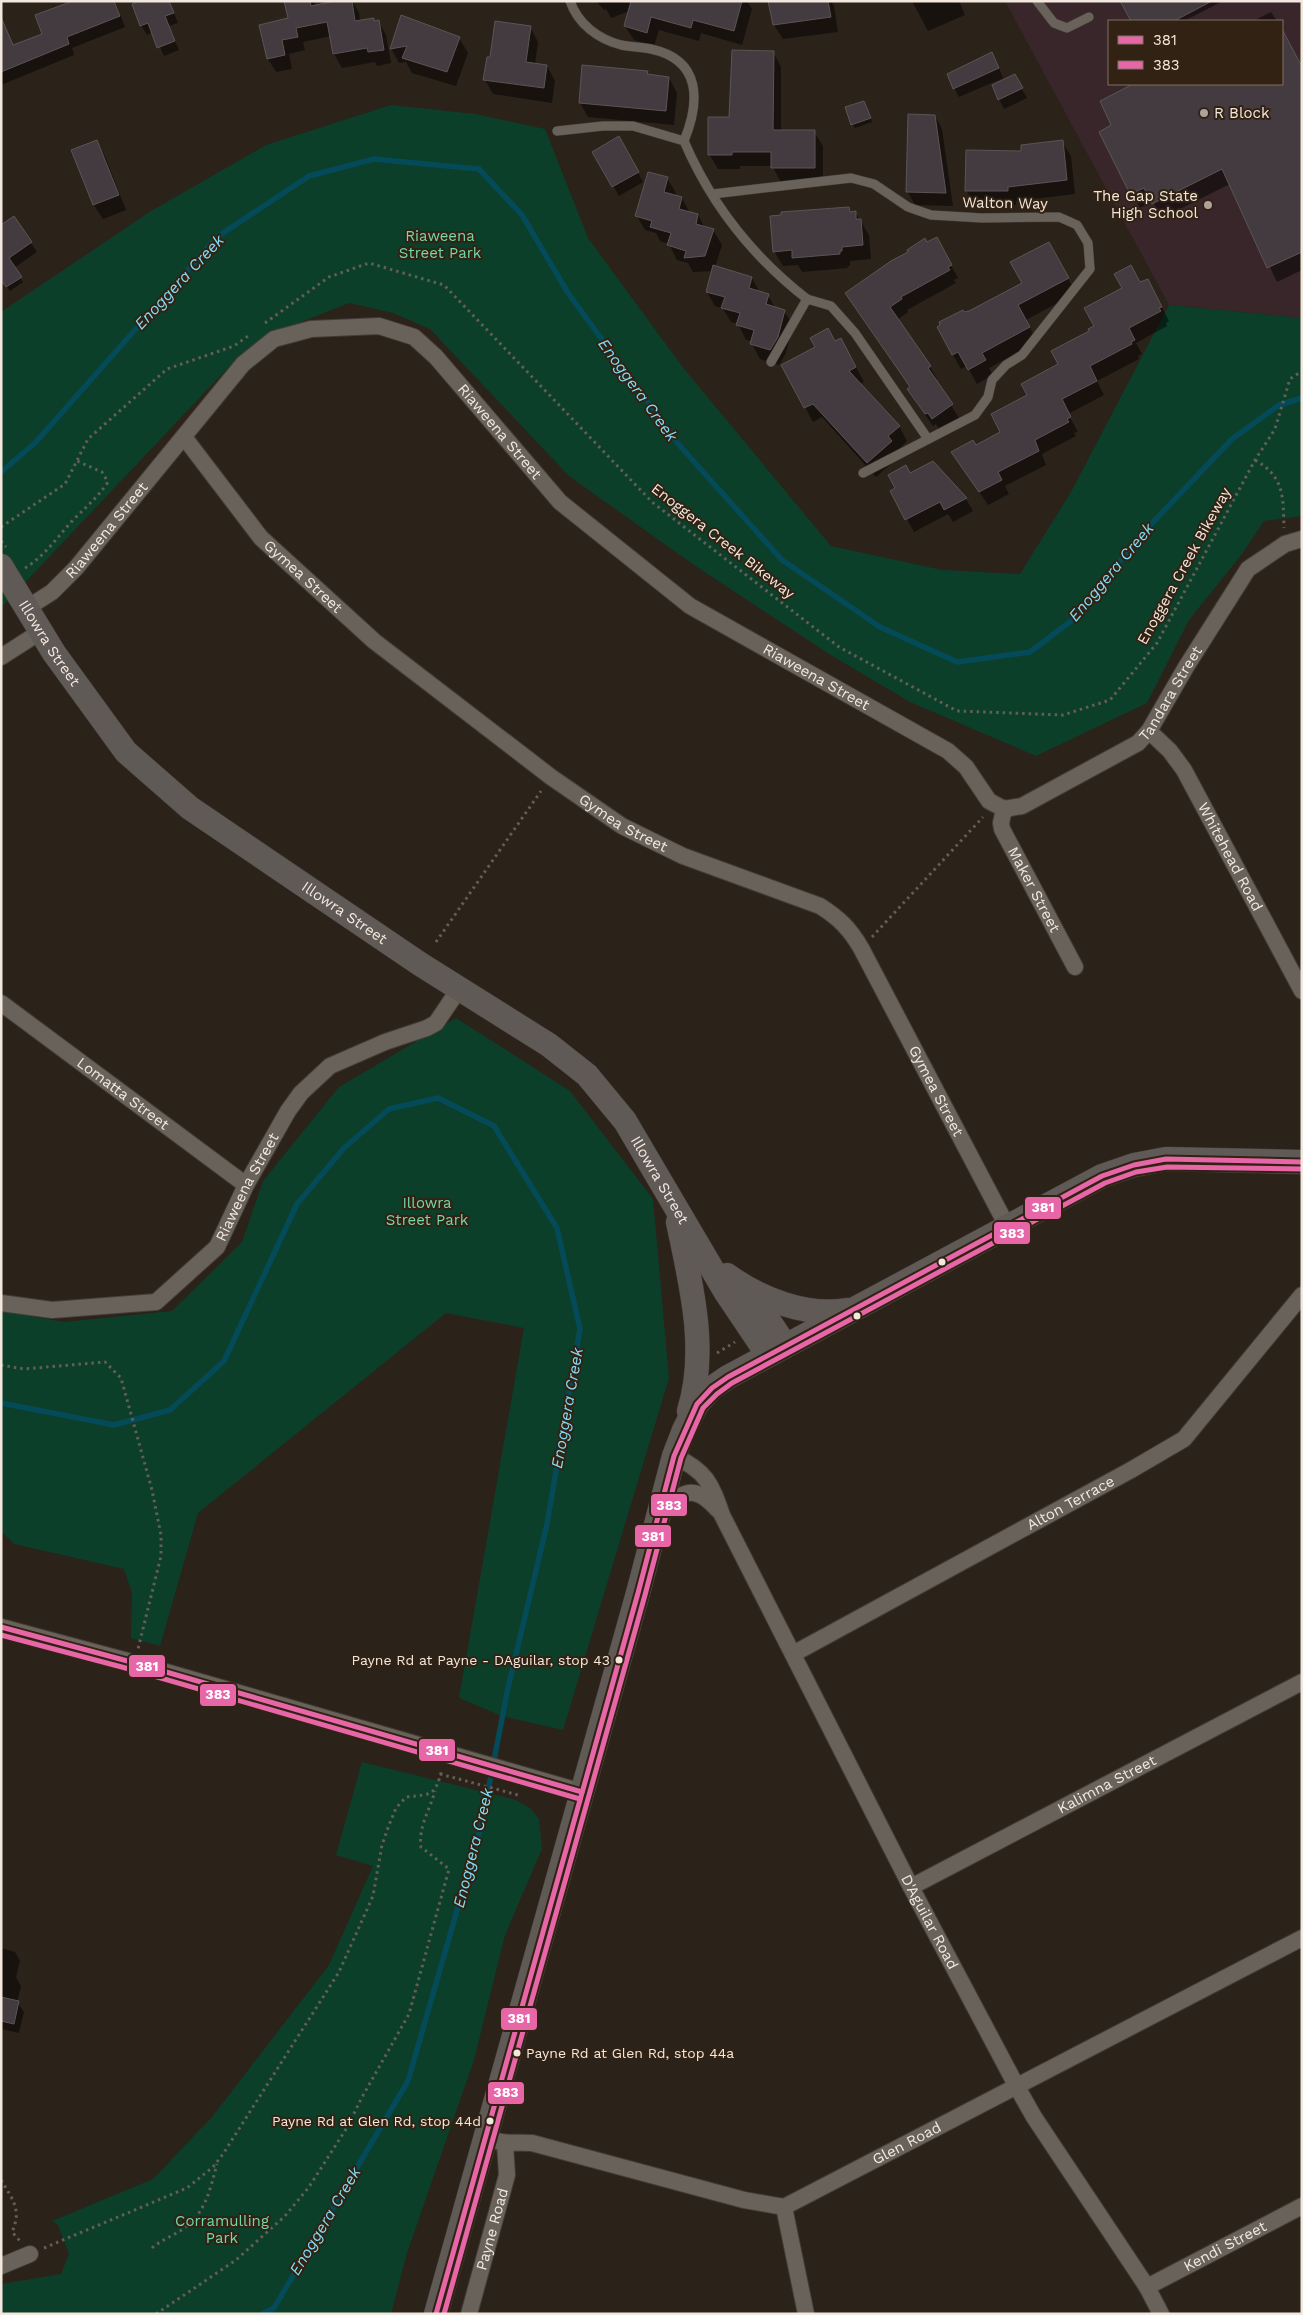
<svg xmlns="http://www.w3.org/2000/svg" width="1303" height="2315" viewBox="0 0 1303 2315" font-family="'Work Sans',sans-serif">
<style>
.education{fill:#39262a;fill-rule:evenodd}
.green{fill:#0c3f2a}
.shadow{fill:#0007}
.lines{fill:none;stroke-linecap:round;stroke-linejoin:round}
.stream{stroke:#044a58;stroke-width:5.5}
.building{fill:#443b40;stroke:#5a5555}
.lane-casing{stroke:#443c36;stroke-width:10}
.street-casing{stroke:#443c36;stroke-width:18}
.secondary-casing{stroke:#443c36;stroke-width:25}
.path{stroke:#655e57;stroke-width:3;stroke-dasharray:2.5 4;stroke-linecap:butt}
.lane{stroke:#68625b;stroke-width:9}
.street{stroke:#68625b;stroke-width:16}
.secondary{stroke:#605a56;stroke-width:24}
.bus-1-casing{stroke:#322213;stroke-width:9}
.bus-2-casing{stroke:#322213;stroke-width:9}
.bus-1{stroke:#e766a7;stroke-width:5}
.bus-2{stroke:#e766a7;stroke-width:5}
.poi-dot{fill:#ada399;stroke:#322213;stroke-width:2}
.bus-dot{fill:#f3e8de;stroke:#322213;stroke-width:2}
.labels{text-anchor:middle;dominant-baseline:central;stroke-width:4;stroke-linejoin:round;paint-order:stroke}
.bus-label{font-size:14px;fill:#f3e8de;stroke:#322213;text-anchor:end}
.poi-label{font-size:15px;fill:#f3e8de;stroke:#322213;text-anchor:start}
.street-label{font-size:15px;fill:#f3e8de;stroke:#322213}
.park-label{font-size:15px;fill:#73d7a7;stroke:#322213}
.water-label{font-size:16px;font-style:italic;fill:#81ddf6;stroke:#322213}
.line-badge{stroke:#322213;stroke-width:2}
.badge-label{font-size:14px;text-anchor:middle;font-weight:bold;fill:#fff}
</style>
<rect width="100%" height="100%" fill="#2b221a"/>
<path class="education" d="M1005,1H1302V318L1169,305ZM1109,21H1282V84H1109Z"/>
<g class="green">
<path d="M391,105L475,114L545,129L588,238L684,369L831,546L942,570L1020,574L1071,492L1169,305L1302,318V516L1264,521L1242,554L1189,620L1147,703L1036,756L910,702L829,654L694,565L569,476L430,329L393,313L349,303L276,332L239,356L1,608V312L151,211L266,145Z"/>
<path d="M456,1018L570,1091L653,1199L669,1378L563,1730L502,1716L459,1698L524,1328L446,1313L198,1513L160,1646L131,1638L132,1593L124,1569L14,1544L1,1531V1311L64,1322L172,1311L242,1242L263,1181L339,1087Z"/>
<path d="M362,1762L516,1800L530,1808L539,1819L542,1849L505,1935L474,2060L407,2253L391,2314H1V2284L61,2274L69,2254L58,2225L52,2221L153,2179L212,2117L329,1965L373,1866L336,1855Z"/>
</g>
<g class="shadow">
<path d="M76,1H115L125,27L72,48L74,55L1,85V44L14,46L44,35Z"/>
<path d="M144,1H169L178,23L169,26L179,50L164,56L153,32L147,35L141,25Z"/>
<path d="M285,1H314L315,6L352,1L359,13L360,21H378L386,35L391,63L377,66L375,62L342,68L334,54L331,36L303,42L305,50L289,54L292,69L276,72L268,59L289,19Z"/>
<path d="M596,1H747L752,9L742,45L701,33L699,41L659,30L654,46L634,40L625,26L630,11L611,18L606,9L604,10Z"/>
<path d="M769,1H831L834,6L838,32L783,39L774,25Z"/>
<path d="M912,1H959L965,15L928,31Z"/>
<path d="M1122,1H1223L1184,21H1132Z"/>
<path d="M1271,12L1277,21H1253Z"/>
<path d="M530,27L538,42L535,64L547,66L555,81L552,103L493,94L485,80L491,58Z"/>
<path d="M1282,30L1302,68V270L1277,282L1230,184L1162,218L1153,202L1140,208L1100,132L1112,125L1102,102L1135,84H1282Z"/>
<path d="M459,38L468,53L456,86L412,73L406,62L399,63L391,48Z"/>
<path d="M773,52L781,67V132H814L823,146V183L781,182L772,166H740V169H718L709,154Z"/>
<path d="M997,64L1003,78L959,97L954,88Z"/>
<path d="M647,72L649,76L669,78L677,93L674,125L588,117L580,103Z"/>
<path d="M1014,76L1027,98L1004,109L999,99Z"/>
<path d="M866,107L872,122L855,128L852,124Z"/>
<path d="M935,116L942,129L953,206L915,205L907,191Z"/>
<path d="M96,141L105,156L126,210L103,219L94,205L73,151Z"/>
<path d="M1062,142L1071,156L1075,194L1016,201V205H975L966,190L1023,152Z"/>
<path d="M624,147L643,182L619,196L594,152Z"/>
<path d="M667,178L676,193L675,196L682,198L690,213L698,215L705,228L713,230L722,245L715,267L752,278L760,293L768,295L775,308L784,311L793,325L786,353L779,365L760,359L752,344V341L746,340L738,324L731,322L723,309L715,306L707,292L713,271L693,272L688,263L677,260L669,244L660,241L656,233L645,230L637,216Z"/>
<path d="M849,208L851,213L855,212L869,235L871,259L850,261V266H847L848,268L802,272L798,265L783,266L774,251Z"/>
<path d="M14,218L37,252L14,268L23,282L10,291L1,279Z"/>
<path d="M927,244L943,251L958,278L954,280L956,283L907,310L908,312L897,320L930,367L937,379L935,380L959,418L940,431L936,424L933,426L916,402L909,389L911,388L847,294Z"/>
<path d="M1057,258L1076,293L1026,320L1037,342L989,368L993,375L977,384L967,366L961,369L938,328L1023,283Z"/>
<path d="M1140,284L1155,294L1169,321L1166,323L1167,326L1136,343L1142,354L1138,356L1139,359L1097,381L1104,395L1068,414L1078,432L1074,433L1076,436L1042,454L1046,465L1005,486L1009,494L988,505L953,452L976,446L1002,433L1029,396L1095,326Z"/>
<path d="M836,342L849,354L864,382L859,384L899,426L907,441L897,451L900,456L876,477L822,417L813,422L783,366Z"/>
<path d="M933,463L966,499L973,511L953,522L948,514L914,532L892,491L910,475Z"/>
<path d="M1,1948L15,1952L20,1961L16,1977L21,1986L17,2002L24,2012L19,2033L1,2029Z"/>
</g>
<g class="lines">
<g class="stream">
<path d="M1,472L35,443L217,237L309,176L374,159L479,169L522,215L568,293L680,446L782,560L880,627L957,662L1030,652L1071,621L1139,537L1232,439L1279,405L1302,398"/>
<path d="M1,1403L114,1425L170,1410L224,1361L297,1204L344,1148L389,1109L438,1098L494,1126L557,1228L580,1329L547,1524L508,1688L481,1827L408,2081L274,2308L262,2314"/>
</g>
</g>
<g class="building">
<path d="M73,1H114L120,16L67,37L69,44L1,72V17L13,45L42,34L35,15Z"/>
<path d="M140,1H169L174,13L165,16L175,41L157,48L148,23L140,26L132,4Z"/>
<path d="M284,1H310L311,6L335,1H352L355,21L374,18V21L379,20L384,50L368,52L367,48L333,54L327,22L296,28L298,37L282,40L285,55L267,59L259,25L288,18Z"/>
<path d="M631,1H742L734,31L693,20L691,28L651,17L647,33L624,26Z"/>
<path d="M768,1H828L831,17L773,25Z"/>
<path d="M1120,1H1212L1174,21H1131Z"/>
<path d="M401,15L460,37L447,72L402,58L407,46L390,49Z"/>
<path d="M495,21L531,26L526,62L547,65L544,88L483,80L487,57H490Z"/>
<path d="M1282,29L1302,67V252L1267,268L1222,169L1152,204L1144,188L1130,194L1099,132L1111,125L1100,101L1133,84H1282Z"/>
<path d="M732,50L774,51L773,130H815V168H771V152H732V155H708V117H729Z"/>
<path d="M992,52L999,68L953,89L947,74Z"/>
<path d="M582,65L648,71L647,74L669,77L666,111L579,103Z"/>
<path d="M1015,74L1023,88L998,100L992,85Z"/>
<path d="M864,101L871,118L851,125L845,107Z"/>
<path d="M908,114L935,115L946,193L906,192Z"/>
<path d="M619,136L639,172L612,187L592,152Z"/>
<path d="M97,140L119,195L93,205L71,150Z"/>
<path d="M1063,140L1067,180L1008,187V191H965L966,150L1021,151V145Z"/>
<path d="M648,172L668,177L664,192L682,197L679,209L698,214L696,224L714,229L705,256L684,258L686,251L667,245L671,233L650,227L652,221L635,216Z"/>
<path d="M849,207L850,212L856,211V219H861L863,245L842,247V251H840V254L792,258V250L773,252L770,216L781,215V212Z"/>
<path d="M14,216L32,242L9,258L22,277L6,287L1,280V225Z"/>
<path d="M937,237L952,265L948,267L950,270L901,297L902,299L890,307L931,366L928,368L953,404L932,419L928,413L925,414L907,389L910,387L906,381L845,293L891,261L908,252L907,250L925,238L927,242Z"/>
<path d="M1049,242L1069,278L1018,305L1030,327L982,353L986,360L968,370L958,352L952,355L937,327L940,325L939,322L963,310L964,312L969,311L1022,283L1010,262Z"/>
<path d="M713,265L752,277L749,288L769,294L766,304L785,310L778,337L770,350L750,344L754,330L736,325L740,313L721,308L725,297L706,292Z"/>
<path d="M1131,265L1140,282L1148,279L1162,307L1159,308L1161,311L1129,328L1135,340L1131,342L1132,344L1090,366L1097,381L1062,399L1071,417L1067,419L1069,422L1035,440L1039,451L998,472L1002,480L979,492L951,452L973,440L976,445L1000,432L991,414L1027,395L1021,384L1058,364L1051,351L1089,331L1088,329L1094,326L1084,308L1122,288L1114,274Z"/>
<path d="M828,328L835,341L841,338L856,367L849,371L900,426L888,436L892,441L867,463L813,404L804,408L781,365L815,347L810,338Z"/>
<path d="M933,461L967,498L944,510L940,502L905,520L890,491L895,488L888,475L906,465L910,473Z"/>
<path d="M1,1997L19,2001L14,2024L1,2021Z"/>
</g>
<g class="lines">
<g class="lane-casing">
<g id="lane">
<path d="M570,1C578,24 598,39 621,45C631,47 641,47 651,49C702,60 700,102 684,141"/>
<path d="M1037,1L1054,23L1067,28L1089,17"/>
<path d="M557,131L603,126H633L684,141C711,204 753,257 807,299"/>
<path d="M713,194L851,178L874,184L908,207L931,215L982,218L1059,217L1077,225L1088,243L1090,269L1022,355L1006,365L992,380L988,397L975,415L863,473"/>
<path d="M771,362L807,299L831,306L855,333L928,439"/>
</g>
</g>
<g class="street-casing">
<g id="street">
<path id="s1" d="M184,437L261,538L374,641L551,777L622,826L683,856L820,906C839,918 850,929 861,948L1007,1226"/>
<path id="s2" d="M27,608L52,592L76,568L243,364L274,339L311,329L379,326L414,337L436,357L560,502L690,606L948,751L966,767L989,801L1004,809L1022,806L1138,743L1149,731L1186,667L1248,569L1285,544L1302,539"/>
<path d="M1,657L40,632"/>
<path id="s3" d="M1149,731L1170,751L1184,770L1302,991"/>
<path id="s4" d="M1004,809L1001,823L1002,829L1075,967"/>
<path id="s5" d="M1,1003L246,1185"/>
<path id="s6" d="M1,1303L52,1310L156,1302L217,1247L246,1185L288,1111L301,1093L330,1066L385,1042L427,1028L436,1023L459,989"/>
<path id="s7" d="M674,1456C706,1471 711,1483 722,1515L911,1887L1017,2087L1034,2117L1147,2287L1161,2314"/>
<path d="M660,1515C682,1491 693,1482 718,1510"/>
<path d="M1,1627L135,1663L582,1792"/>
<path id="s8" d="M793,1654L1131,1470L1184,1439L1302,1295"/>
<path id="s9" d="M911,1887L1302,1682"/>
<path id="s10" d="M486,2138C506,2145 512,2142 532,2143L744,2200L784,2207L1302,1938"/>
<path d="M784,2207L806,2314"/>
<path d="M1,2266L30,2254"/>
<path id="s11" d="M1147,2287L1302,2206"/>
<path id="s12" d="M469,2314L507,2175L505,2144"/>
</g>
</g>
<g class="secondary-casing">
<g id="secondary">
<path id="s13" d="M1,566L54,653L126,752L190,808L420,964L549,1045L587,1075L625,1121L725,1291L768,1355"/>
<path d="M678,1222C691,1284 708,1350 689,1411"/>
<path d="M727,1275C760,1299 806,1317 847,1310"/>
<path d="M742,1290L769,1321L785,1345"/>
<path d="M436,2314L638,1593L674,1456L684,1430L697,1404L712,1388L728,1377L1102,1176L1134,1165L1166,1159L1302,1162"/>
</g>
</g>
<g class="path">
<path d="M265,323L329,277L369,263L444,285L652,502L839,647L957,711L1063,715L1110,700L1157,643L1255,460L1275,429L1290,379L1302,371"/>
<path d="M1255,460C1285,477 1283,498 1284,528"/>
<path d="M1,527L65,484L88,439L167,369L234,346L248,336"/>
<path d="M1,541L6,547"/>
<path d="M25,568C45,556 58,536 74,519C87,506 97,498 108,482L102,472L77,461"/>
<path d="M872,937L983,817"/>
<path d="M436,942L541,791"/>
<path d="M717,1353L735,1342"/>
<path d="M1,1365L24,1369L105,1362L121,1378L152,1490L161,1535V1556L138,1649"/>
<path d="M440,1774L518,1795"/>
<path d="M1,2180C13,2200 22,2210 12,2232L20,2241"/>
<path d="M44,2248L187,2188L213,2167L223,2154L339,1972L373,1896L382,1845L389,1825L396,1808L406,1797C433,1794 435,1796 442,1769"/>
<path d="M152,2248C161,2240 173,2236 183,2229C206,2213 210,2189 217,2164"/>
<path d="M156,2314L236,2260L285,2216L309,2187L348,2126L361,2099L409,2014L449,1869L421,1847C418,1828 430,1809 435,1791"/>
</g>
<use href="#lane" class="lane"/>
<use href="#street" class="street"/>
<use href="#secondary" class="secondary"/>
<g class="bus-1-casing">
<g id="bus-1">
<path d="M1,1627L135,1663L582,1792"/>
<path d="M436,2314L638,1593L674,1456L697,1404L712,1388L728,1377L1102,1176L1134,1165L1166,1159L1302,1162"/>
</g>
</g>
<g class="bus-2-casing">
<g id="bus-2">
<path d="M1,1635L133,1670L580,1799"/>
<path d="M444,2314L645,1595L681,1458L703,1408L717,1394L732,1383L1105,1183L1136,1172L1167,1167L1302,1169"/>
</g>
</g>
<use href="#bus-1" class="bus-1"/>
<use href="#bus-2" class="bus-2"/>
</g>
<g class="poi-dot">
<circle cx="1204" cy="113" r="5"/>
<circle cx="1208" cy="205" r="5"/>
</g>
<g class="bus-dot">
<circle cx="942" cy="1262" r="4.5"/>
<circle cx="857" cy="1316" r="4.5"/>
<circle cx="619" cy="1660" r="4.5"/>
<circle cx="517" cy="2053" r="4.5"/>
<circle cx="490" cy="2121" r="4.5"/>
</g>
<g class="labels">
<g class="bus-label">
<text x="610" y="1660">Payne Rd at Payne - DAguilar, stop 43</text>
<text x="526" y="2053" text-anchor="start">Payne Rd at Glen Rd, stop 44a</text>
<text x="481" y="2121">Payne Rd at Glen Rd, stop 44d</text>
</g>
<g class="poi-label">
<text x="1214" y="113">R Block</text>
<text x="1198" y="196" text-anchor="end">The Gap State<tspan x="1198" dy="17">High School</tspan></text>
</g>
<g class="street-label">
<text transform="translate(1005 203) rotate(1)">Walton Way</text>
<text stroke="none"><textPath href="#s2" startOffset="638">Riaweena Street</textPath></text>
<text stroke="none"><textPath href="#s2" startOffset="112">Riaweena Street</textPath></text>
<text transform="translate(723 541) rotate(38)">Enoggera Creek Bikeway</text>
<text transform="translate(1184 566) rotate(-61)">Enoggera Creek Bikeway</text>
<text stroke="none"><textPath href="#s1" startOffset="184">Gymea Street</textPath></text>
<text stroke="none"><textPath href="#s13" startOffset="91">Illowra Street</textPath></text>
<text stroke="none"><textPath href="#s2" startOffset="1042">Riaweena Street</textPath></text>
<text stroke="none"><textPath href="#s2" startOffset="1485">Tandara Street</textPath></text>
<text stroke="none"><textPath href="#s1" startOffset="589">Gymea Street</textPath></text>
<text stroke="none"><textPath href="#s3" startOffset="151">Whitehead Road</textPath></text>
<text stroke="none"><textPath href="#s4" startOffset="89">Maker Street</textPath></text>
<text stroke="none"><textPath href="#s13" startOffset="496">Illowra Street</textPath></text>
<text stroke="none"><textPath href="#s1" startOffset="1024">Gymea Street</textPath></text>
<text stroke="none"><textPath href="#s5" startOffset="152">Lomatta Street</textPath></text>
<text stroke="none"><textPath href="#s13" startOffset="916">Illowra Street</textPath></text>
<text stroke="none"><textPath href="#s6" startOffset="305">Riaweena Street</textPath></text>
<text stroke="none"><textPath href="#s8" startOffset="316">Alton Terrace</textPath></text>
<text stroke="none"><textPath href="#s9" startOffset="221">Kalimna Street</textPath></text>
<text stroke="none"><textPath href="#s7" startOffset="536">D'Aguilar Road</textPath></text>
<text stroke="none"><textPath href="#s10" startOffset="445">Glen Road</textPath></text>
<text stroke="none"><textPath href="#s12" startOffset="88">Payne Road</textPath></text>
<text stroke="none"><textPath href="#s11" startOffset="88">Kendi Street</textPath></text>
</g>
<g class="park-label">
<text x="440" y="236">Riaweena<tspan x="440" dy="17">Street Park</tspan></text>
<text x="427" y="1203">Illowra<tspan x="427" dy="17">Street Park</tspan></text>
<text x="222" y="2221">Corramulling<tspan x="222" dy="17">Park</tspan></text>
</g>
<g class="water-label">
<text transform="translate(179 282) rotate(-47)">Enoggera Creek</text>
<text transform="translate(638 390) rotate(54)">Enoggera Creek</text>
<text transform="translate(1111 572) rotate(-50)">Enoggera Creek</text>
<text transform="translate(567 1408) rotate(-80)">Enoggera Creek</text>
<text transform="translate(473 1848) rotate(-76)">Enoggera Creek</text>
<text transform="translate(325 2221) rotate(-59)">Enoggera Creek</text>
</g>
</g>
<g class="line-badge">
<rect x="1024" y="1196" width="38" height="24" rx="5" fill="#e766a7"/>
<rect x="993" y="1221" width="38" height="24" rx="5" fill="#e766a7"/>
<rect x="650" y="1493" width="38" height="24" rx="5" fill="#e766a7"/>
<rect x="634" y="1524" width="38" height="24" rx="5" fill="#e766a7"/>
<rect x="128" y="1654" width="38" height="24" rx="5" fill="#e766a7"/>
<rect x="199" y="1683" width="38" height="24" rx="5" fill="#e766a7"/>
<rect x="418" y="1738" width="38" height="24" rx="5" fill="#e766a7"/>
<rect x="500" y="2007" width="38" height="24" rx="5" fill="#e766a7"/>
<rect x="487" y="2081" width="38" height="24" rx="5" fill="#e766a7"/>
</g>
<g class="badge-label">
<text x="1043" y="1212">381</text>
<text x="1012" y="1238">383</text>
<text x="669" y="1510">383</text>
<text x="653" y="1541">381</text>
<text x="147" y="1671">381</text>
<text x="218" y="1699">383</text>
<text x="437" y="1755">381</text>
<text x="519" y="2023">381</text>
<text x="506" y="2097">383</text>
</g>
<rect width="1303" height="2315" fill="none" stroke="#f3e8de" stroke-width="5"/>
<rect x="1108" y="20" width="175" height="65" fill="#322213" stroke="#7f7164"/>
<rect x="1118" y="36" width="25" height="8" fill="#e766a7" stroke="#7f7164"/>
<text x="1153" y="45" font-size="15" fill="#f3e8de">381</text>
<rect x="1118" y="61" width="25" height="8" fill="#e766a7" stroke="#7f7164"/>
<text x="1153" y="70" font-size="15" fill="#f3e8de">383</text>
</svg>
